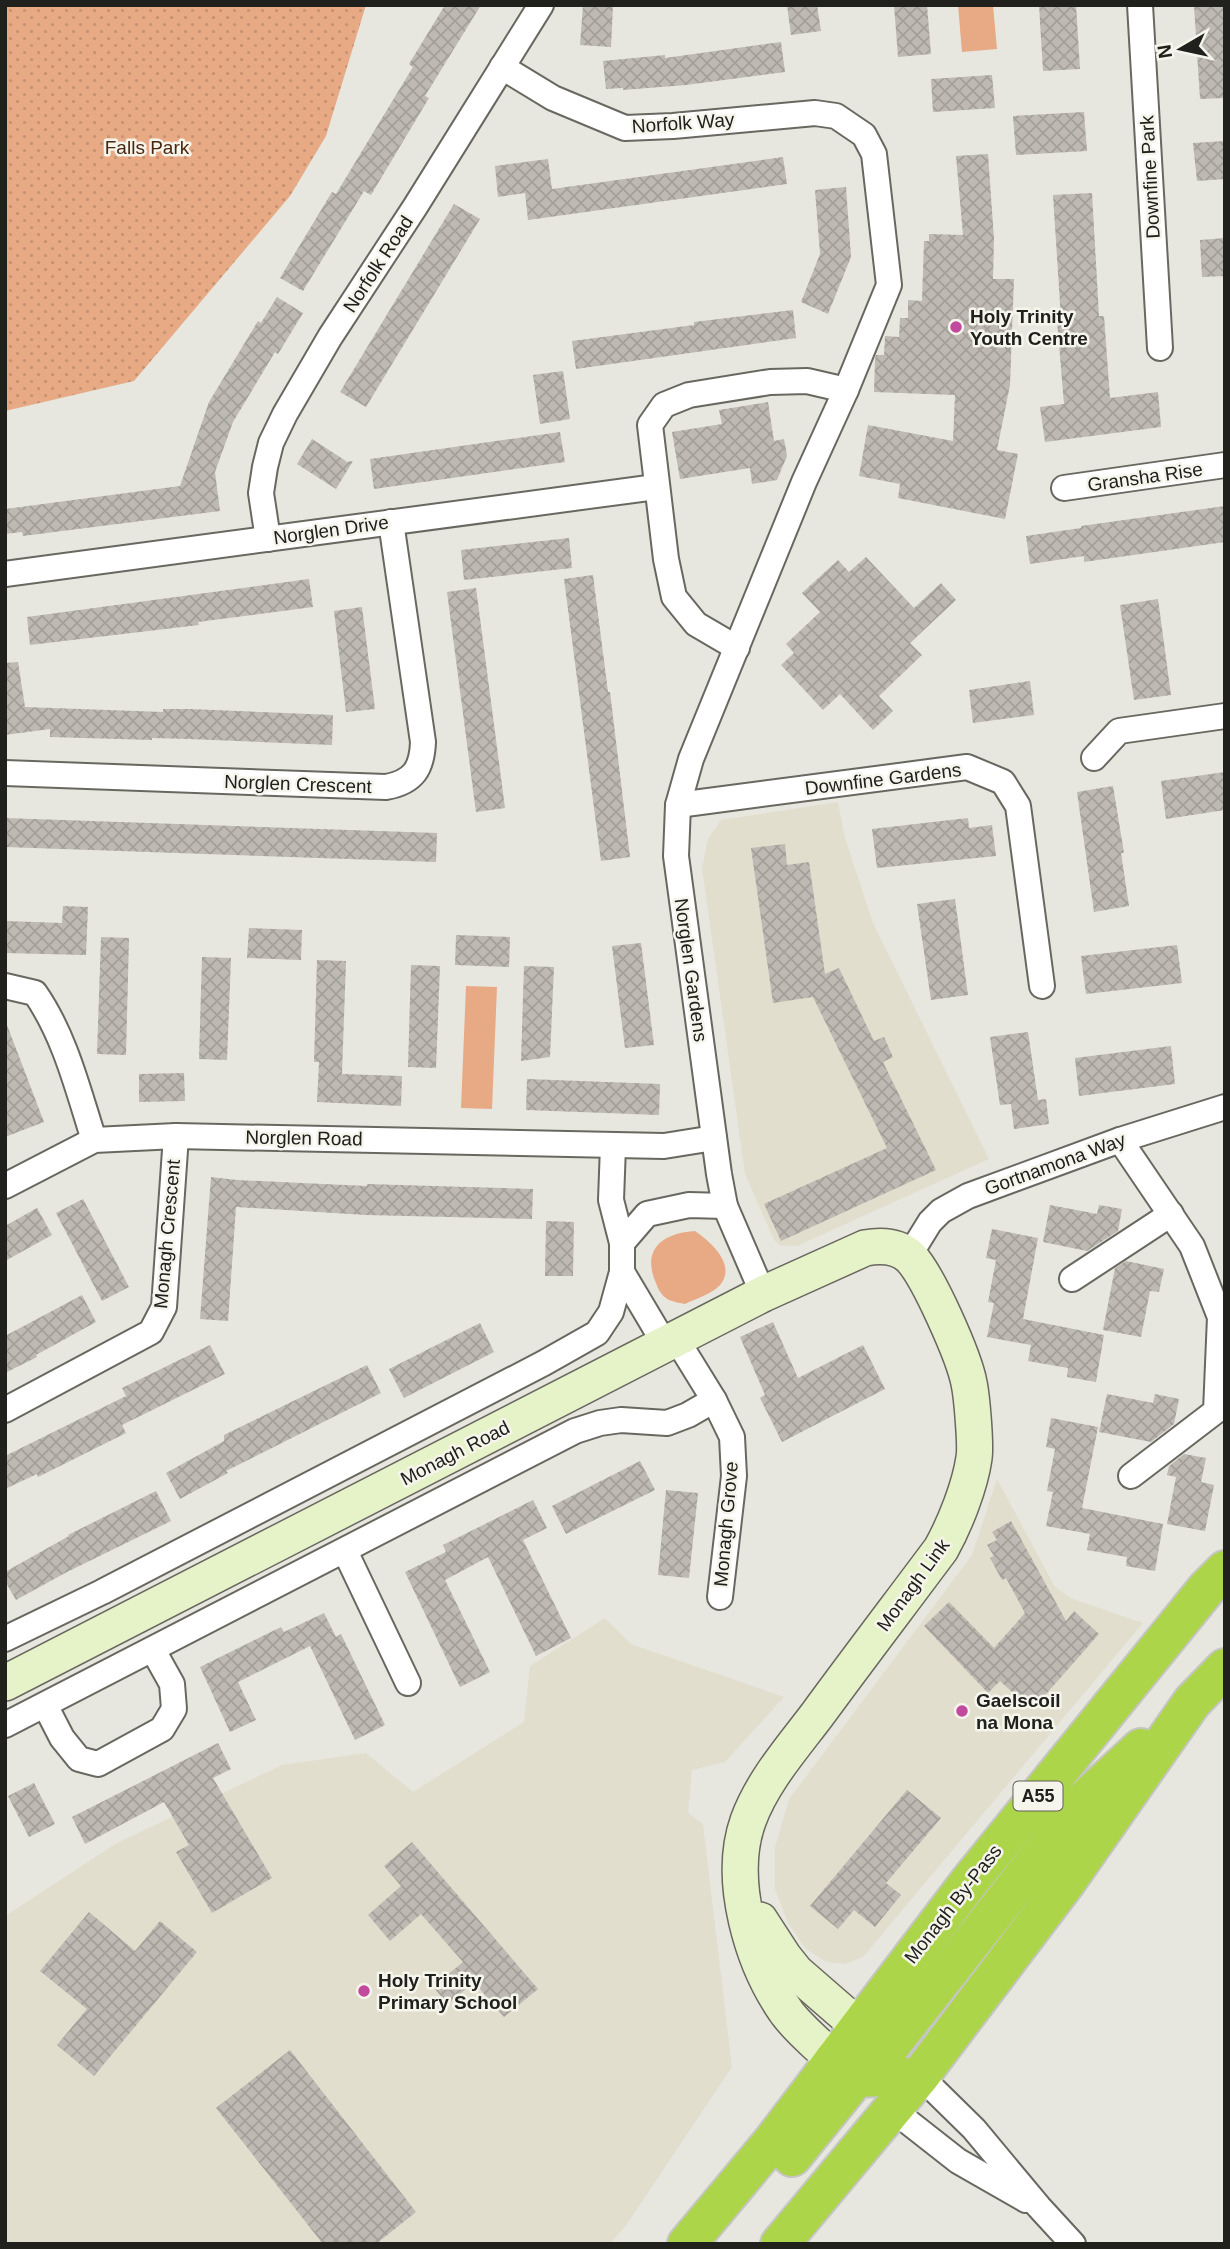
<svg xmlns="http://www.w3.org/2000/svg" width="1230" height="2249" viewBox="0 0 1230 2249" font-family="Arial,sans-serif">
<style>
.built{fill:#e1dece}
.grass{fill:#e7aa85}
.park{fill:url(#park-dots)}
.building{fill:url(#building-cross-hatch)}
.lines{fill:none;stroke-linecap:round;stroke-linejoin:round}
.street-casing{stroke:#696860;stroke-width:28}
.secondary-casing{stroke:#696860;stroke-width:38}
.highway-casing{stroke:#c5c5c4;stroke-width:42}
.street{stroke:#fff;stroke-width:24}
.secondary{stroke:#e6f2c8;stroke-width:35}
.highway{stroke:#add549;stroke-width:38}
.poi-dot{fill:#c1499e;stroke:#f6f5ec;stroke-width:2.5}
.labels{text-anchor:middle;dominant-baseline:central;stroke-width:5;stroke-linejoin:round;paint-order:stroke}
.shield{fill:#f6f5ec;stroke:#60605b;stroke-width:2}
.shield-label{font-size:18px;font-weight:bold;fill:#20201d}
.street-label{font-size:19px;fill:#20201d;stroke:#f6f5ec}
.park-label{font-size:19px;fill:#492710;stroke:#f6f5ec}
.poi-label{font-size:19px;font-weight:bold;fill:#20201d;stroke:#f6f5ec;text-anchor:start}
</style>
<defs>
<pattern id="park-dots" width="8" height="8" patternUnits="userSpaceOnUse" patternTransform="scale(1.75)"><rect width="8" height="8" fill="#e7aa85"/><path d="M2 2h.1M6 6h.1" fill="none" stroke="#c69272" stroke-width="1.8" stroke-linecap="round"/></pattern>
<pattern id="building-cross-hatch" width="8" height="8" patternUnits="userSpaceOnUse" patternTransform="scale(1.75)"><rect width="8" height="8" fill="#beb9b2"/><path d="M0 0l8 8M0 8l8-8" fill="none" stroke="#a39f99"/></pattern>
</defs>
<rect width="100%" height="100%" fill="#e8e7df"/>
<g class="built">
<path d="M838,802L845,838L873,923L989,1159L797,1246H781L774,1240L745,1174L702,868L708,839L721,820Z"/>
<path d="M997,1479L1055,1587L1070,1598L1143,1623L863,1957L845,1964L826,1962L805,1948L788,1923L775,1889V1847L789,1799L972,1555Z"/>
<path d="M605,1618L631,1644L784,1697L725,1762L692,1770L688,1813L703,1824L732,2067L627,2224L610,2244H5V1916L117,1843L282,1765L366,1753L413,1792L524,1722L530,1666Z"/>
</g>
<g class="grass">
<path d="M958,5H993L997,49L962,52Z"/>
<path d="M466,986L497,987L492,1109L461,1108Z"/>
<path d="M695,1231C711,1242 737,1265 720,1285C712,1294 695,1299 685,1304C680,1303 674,1302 669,1300C663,1297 658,1290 656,1283C641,1249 663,1233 695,1231Z"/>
</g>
<path class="park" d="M5,5H366L326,136L290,196L134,381L5,411Z"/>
<g class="building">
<path d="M445,5H481L425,96L429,98L371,195L364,191L303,291L280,278L332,192L336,194L379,123L413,67L409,64Z"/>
<path d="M583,5H613L611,47L580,45Z"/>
<path d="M787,5H817L821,31L791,35Z"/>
<path d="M894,5H927L931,54L898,57Z"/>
<path d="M1039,5H1076L1080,69L1043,71Z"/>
<path d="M1194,5H1225V98L1200,99Z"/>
<path d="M781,42L785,72L686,85L623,90V88L606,89L603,61L665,55V58Z"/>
<path d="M992,75L995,108L933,112L931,79Z"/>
<path d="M1084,112L1087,151L1016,155L1013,116Z"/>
<path d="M1225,141V179L1197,181L1193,143Z"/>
<path d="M988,154L994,239L993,279H1014L1010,385L997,450L1018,454L1005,519L898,498L900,484L859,476L868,425L953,441L955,395L874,392L875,359L876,355H884L885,336L899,337L900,318H908V300L922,301L924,241H929V234L963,235L956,156Z"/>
<path d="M783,157L787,184L528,220L525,193L498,197L495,166L548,159L552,189Z"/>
<path d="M846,187L851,257L828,314L801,302L820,254L815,190Z"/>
<path d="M1092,193L1099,316H1104L1110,398L1158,392L1161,427L1045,442L1040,407L1064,404L1057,320L1061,319L1053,195Z"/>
<path d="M454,204L480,219L366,407L340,392Z"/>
<path d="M1225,238V276L1202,277L1200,240Z"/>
<path d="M277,297L303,313L278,354L275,352L233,422L215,472L220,511L23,536L22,532L5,534V509L180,486L209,402L258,321L261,323Z"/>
<path d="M793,310L796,338L576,369L572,341L694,325V322Z"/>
<path d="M563,371L570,419L540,424L533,375Z"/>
<path d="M768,402L774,441L784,439L787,456L777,480L752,484L750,468L680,479L672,432L722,424L719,410Z"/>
<path d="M560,432L565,462L374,489L370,459Z"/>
<path d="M312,439L346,461L345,462L353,461L336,489L297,464Z"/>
<path d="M1225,506V542L1084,562V556L1030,564L1026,536L1081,528V526Z"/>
<path d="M569,538L572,568L464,580L461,550Z"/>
<path d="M866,557L914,608L941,583L956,600L910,643L922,655L879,696L893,711L873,730L840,694L823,710L781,665L794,653L786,644L820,612L802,593L838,560L849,572Z"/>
<path d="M593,575L608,692H610L630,857L601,861L564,579Z"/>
<path d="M309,579L313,607L198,622L199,625L30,645L27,617Z"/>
<path d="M476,588L505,808L476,812L447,592Z"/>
<path d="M1158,599L1171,695L1134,700L1120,605Z"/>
<path d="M362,607L375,709L346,712L334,611Z"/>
<path d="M18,662L25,707L163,712V709H190L333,715L332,745L189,739L152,738V740L50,737V729L5,735V663Z"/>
<path d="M1030,681L1034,715L973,723L969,690Z"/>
<path d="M1225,772V810L1166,819L1161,781Z"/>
<path d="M1113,786L1124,853H1121L1129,906L1094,912L1077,792Z"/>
<path d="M5,818L437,833L436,862L5,847Z"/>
<path d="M968,818L969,828L992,825L996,856L877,868L872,829Z"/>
<path d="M785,844L787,865L809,862L825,974L839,968L874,1041L884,1037L893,1057L883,1062L936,1170L781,1241L764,1204L887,1148L813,997L773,1003L751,848Z"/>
<path d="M955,899L968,995L931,1000L917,904Z"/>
<path d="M63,906L88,907L86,955L5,953V921L62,923Z"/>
<path d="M249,928L302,930L301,960L247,958Z"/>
<path d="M456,935L510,937L509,967L455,965Z"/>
<path d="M101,937L129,938L126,1055L97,1054Z"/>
<path d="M641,943L654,1045L625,1048L612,946Z"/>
<path d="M1177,945L1182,983L1086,994L1081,956Z"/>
<path d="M202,957L231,958L227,1060L199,1059Z"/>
<path d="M317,960L346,961L342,1074L402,1076L401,1106L317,1102L319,1062H314Z"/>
<path d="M411,965L440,966L436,1068L408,1067Z"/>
<path d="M524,966L554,967L550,1057L521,1061Z"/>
<path d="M5,1025H7L44,1122L5,1137Z"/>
<path d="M1028,1032L1038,1100L1046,1099L1049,1124L1014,1129L1011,1104L1000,1105L990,1037Z"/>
<path d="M1171,1046L1175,1084L1079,1096L1075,1058Z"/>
<path d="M184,1073L185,1101L139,1102V1074Z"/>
<path d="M527,1079L660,1084L659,1115L526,1110Z"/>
<path d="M211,1177L237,1180L367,1186V1184L533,1189L532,1219L366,1215L236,1207L228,1321L200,1319Z"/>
<path d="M83,1199L129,1287L102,1301L56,1213Z"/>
<path d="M1050,1205L1097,1214L1099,1205L1122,1209L1118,1231L1087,1251L1043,1242Z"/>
<path d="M37,1208L52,1235L5,1261V1226Z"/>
<path d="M546,1221L574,1222L573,1276H545Z"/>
<path d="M992,1229L1038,1238L1023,1319L1104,1335L1096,1382L1067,1377L1068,1368L1028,1361L1031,1345L987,1337L994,1303L988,1302L996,1260L986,1258Z"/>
<path d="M1126,1261L1164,1269L1159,1292L1150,1291L1141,1337L1103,1330L1115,1268Z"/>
<path d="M82,1295L96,1322L36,1355L37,1357L5,1373V1336Z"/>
<path d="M773,1322L798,1378L863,1345L885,1389L782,1442L760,1398L765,1395L740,1337Z"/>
<path d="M480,1323L494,1352L404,1398L389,1369Z"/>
<path d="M210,1345L225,1374L122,1425L126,1433L38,1477L37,1474L5,1489V1456L126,1396L122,1388Z"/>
<path d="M367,1365L381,1393L226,1471L228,1473L180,1499L166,1473L224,1441V1435Z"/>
<path d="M1107,1394L1153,1403L1155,1394L1179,1399L1174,1424L1151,1442L1099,1432Z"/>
<path d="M1051,1418L1098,1427L1082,1508L1163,1524L1155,1571L1126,1566L1127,1557L1087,1550L1090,1534L1046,1526L1053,1492L1047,1491L1055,1449L1046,1447Z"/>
<path d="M1184,1454L1206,1458L1201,1482L1214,1485L1205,1531L1167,1524L1176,1477L1167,1475L1169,1466Z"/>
<path d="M640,1461L655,1490L566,1534L552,1506Z"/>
<path d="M666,1490L698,1493L689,1578L658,1575Z"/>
<path d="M156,1491L171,1521L67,1572L16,1600L5,1581V1572L69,1536L68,1535Z"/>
<path d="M533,1500L547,1528L523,1540L571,1638L536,1656L488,1557L445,1580L490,1672L460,1687L405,1572L446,1552L443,1545Z"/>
<path d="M1011,1521L1066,1621L1074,1611L1099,1634L1032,1710L1000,1681L988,1693L924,1626L949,1602L994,1648L1025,1613L1006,1578L1002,1580L990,1558L994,1556L987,1545L997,1540L992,1532Z"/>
<path d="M324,1613L336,1637L341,1634L385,1725L355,1740L310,1646L238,1682L256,1720L230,1732L200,1667L281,1627L284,1632Z"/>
<path d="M218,1743L231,1769L213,1778L272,1878L212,1913L176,1852L189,1845L164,1802L85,1844L72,1817Z"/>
<path d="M34,1783L55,1824L29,1837L8,1796Z"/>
<path d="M907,1790L941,1818L886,1883L901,1895L875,1927L854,1910L838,1929L810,1906Z"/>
<path d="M412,1842L538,1989L504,2017L474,1982L448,2004L433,1987L463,1962L421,1914L390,1941L368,1915L401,1886L384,1866Z"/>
<path d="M89,1912L135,1951L160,1921L197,1952L94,2076L57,2045L87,2009L40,1971Z"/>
<path d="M290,2050L416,2212L376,2244H323L216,2108Z"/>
</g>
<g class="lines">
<g class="street-casing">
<g id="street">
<path d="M1140,5L1160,348"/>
<path d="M502,67L553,98L625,128L673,126L815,113L836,116L864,135L874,154L889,285L846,390L804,482L691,759L678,805L676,856L719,1174L725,1206L763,1294"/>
<path d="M1064,488L1225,465"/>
<path d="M268,539L261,493L265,467L271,443L285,414L330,337L415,207L541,5"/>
<path d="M5,574L656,487"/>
<path d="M737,648L696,624L674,597L666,559L650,425L664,405L689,395L770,382L807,381L846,390"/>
<path d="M1094,758L1119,731L1225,716"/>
<path d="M5,773L386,787C414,782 422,768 423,742L391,522"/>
<path d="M678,805L967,767L1003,782L1018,806L1042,986"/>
<path d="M5,986L35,993C65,1036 78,1090 94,1140"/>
<path d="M1120,1140L1192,1246L1220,1317L1216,1411L1131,1476"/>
<path d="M5,1186L94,1140L176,1136L664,1146L714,1138"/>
<path d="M622,1243L647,1214L689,1205L725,1206"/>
<path d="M909,1256L930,1222L941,1211L968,1196L1120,1140L1225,1107"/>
<path d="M622,1272L666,1346"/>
<path d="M1072,1279L1171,1214"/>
<path d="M677,1340L714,1400L732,1437L734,1476L720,1597"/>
<path d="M5,1410L151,1332L164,1307L176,1136"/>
<path d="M345,1551L408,1683"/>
<path d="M5,1639L102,1592L544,1363L597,1333L611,1312L622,1272V1243L611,1200L613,1146"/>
<path d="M45,1705L62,1738L79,1759L98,1764L162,1729L174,1709L172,1684L153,1650"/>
<path d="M5,1725L575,1431L600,1423L621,1420L667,1423L688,1415L714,1400"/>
<path d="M920,2076L974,2129L1039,2207L1073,2244"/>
<path d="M893,2110L958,2161L1026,2200"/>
</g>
</g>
<g class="secondary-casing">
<g id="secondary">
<path d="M5,1683L763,1294L865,1248C881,1245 897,1245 910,1257C928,1275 964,1357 969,1383C972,1397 976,1446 974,1458C970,1486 955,1524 941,1549C900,1604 858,1659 817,1715C792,1748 762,1782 748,1821C727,1880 752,1964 787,2013C803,2034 836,2061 857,2079"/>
<path d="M760,1920L784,1957L796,1972L880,2045"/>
</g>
</g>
<g class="highway-casing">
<g id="highway">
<path d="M834,2060L887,2050L1080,1804L1141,1748"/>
<path d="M792,2157L856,2078L901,2076"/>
<path d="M687,2244L772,2142L969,1882L1207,1588L1225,1570"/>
<path d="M780,2244L920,2076L1067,1881L1192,1702L1225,1668"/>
</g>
</g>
<use href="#street" class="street"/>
<use href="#secondary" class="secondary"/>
<use href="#highway" class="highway"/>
</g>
<g class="poi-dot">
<circle cx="956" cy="327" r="7"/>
<circle cx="962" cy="1711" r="7"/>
<circle cx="364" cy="1991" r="7"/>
</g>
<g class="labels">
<rect class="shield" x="1013.5" y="1781.5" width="49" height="29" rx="5"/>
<g class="shield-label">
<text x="1038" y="1796">A55</text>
</g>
<g class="street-label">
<text transform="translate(683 123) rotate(-4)">Norfolk Way</text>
<text transform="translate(1150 177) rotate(-93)">Downfine Park</text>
<text transform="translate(378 264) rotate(-57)">Norfolk Road</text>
<text transform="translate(1145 477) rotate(-8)">Gransha Rise</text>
<text transform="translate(331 530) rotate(-8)">Norglen Drive</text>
<text transform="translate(883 779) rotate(-7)">Downfine Gardens</text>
<text transform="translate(298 784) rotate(2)">Norglen Crescent</text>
<text transform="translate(691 970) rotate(82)">Norglen Gardens</text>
<text transform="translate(304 1138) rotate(1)">Norglen Road</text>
<text transform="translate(1055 1164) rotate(-20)">Gortnamona Way</text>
<text transform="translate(167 1234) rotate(-85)">Monagh Crescent</text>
<text transform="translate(455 1453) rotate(-27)">Monagh Road</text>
<text transform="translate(726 1524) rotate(-85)">Monagh Grove</text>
<text transform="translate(913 1585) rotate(-54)">Monagh Link</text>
<text transform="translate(953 1904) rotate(-52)">Monagh By-Pass</text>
</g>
<g class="park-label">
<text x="147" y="147">Falls Park</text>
</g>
<g class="poi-label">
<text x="970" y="316">Holy Trinity<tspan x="970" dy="22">Youth Centre</tspan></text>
<text x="976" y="1700">Gaelscoil<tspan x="976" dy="22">na Mona</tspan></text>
<text x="378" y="1980">Holy Trinity<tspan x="378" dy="22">Primary School</tspan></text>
</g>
</g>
<rect width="1230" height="2249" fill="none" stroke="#20201d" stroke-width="14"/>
<g transform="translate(1181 49) rotate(261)" stroke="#f6f5ec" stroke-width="5" paint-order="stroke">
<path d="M0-5L12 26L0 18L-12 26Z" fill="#20201d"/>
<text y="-10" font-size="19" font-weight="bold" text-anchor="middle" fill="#20201d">N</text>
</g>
</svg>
